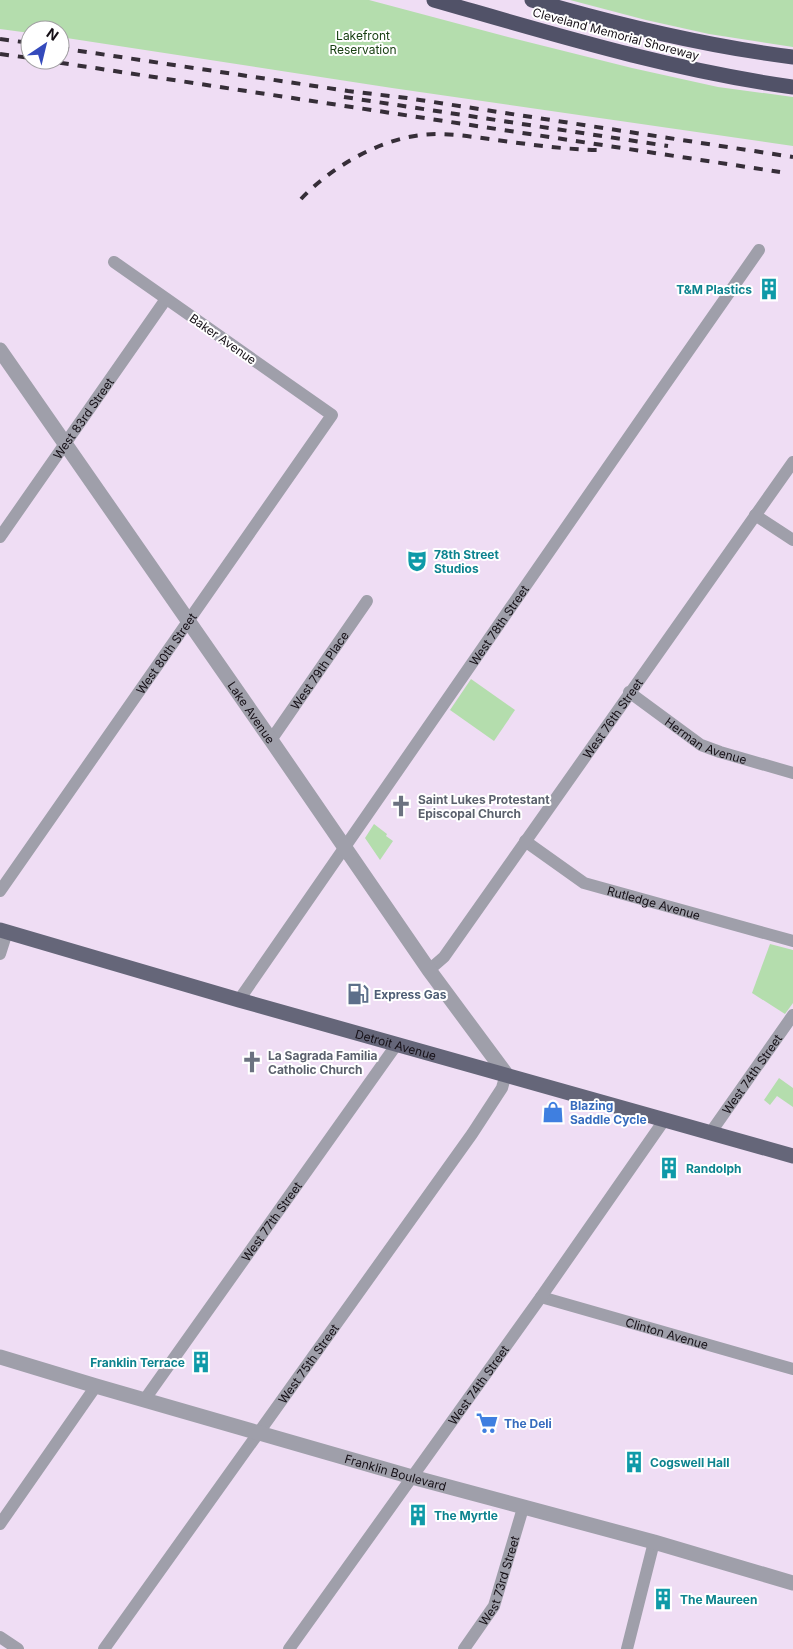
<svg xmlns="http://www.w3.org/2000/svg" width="793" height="1649" viewBox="0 0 793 1649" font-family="Inter,sans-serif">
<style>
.green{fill:#b4ddad}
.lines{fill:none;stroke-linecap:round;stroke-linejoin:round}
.minor{stroke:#9f9faa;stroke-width:12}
.tertiary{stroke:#9f9faa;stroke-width:15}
.primary{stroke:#656679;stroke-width:15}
.motorway{stroke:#515268;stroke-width:15}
.rail{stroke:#362e38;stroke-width:4;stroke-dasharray:9 9;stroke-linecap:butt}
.labels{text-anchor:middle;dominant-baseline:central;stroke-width:4;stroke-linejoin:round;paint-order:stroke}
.street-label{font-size:12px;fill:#150f16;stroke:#fff}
.park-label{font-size:12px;fill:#194013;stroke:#fff}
.culture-label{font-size:12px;font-weight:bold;fill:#0d838f;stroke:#fff;text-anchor:start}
.worship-label{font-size:12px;font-weight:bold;fill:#5b616d;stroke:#fff;text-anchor:start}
.service-label{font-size:12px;font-weight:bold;fill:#4e5e75;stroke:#fff;text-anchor:start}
.shop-label{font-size:12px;font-weight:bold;fill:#366cbe;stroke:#fff;text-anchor:start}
</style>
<rect width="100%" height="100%" fill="#efddf4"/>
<g class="green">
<path d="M0,0H369L508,37L632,68L718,87L793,97V146L392,88L60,37V30H30V33L0,29Z"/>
<path d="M570,0H793V47L709,34L646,20Z"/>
<path d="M471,679L515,710L494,741L450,710Z"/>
<path d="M374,824L387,834L386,836L393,841L380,860L365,838Z"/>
<path d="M770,944L793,950V1003L785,1014L752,993Z"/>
<path d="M779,1078L793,1088V1107L777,1096L770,1105L764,1100Z"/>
</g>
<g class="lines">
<g class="minor">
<path d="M755,515L793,540"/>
<path id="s1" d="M0,537L166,299"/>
<path id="s2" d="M629,692L701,745L720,752L793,773"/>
<path id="s3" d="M271,740L367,601"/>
<path id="s4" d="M525,841L584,883L793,941"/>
<path id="s5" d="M0,891L332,415L114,262"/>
<path d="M0,954L7,932"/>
<path id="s6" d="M429,970L444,957L793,462"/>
<path id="s7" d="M239,1000C413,751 584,499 759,250"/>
<path id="s8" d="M711,1132L793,1015"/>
<path id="s9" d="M541,1297L793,1369"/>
<path id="s10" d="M145,1399L397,1044"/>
<path d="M0,1524L96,1386"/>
<path d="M0,1637L18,1649"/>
<path id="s11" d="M104,1649L472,1134L502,1088L506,1074"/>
<path id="s12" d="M289,1649L541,1297L665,1119"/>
<path id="s13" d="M464,1649L494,1606L523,1508"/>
<path d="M627,1649L654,1542"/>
</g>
<g class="tertiary">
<path id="s14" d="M0,350L271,740L429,970L506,1074"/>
<path id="s15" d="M0,1357L96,1386L412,1477L654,1542L793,1583"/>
</g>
<path class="primary" id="s16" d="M0,930L239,1000L793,1156"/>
<g class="motorway">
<path d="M434,0C553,34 670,70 793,87"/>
<path d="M532,0C618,25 704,46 793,57"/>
</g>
<g class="rail">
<path d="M0,39L30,43"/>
<path d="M60,48L348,91L407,98L793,157"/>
<path d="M0,54L30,58"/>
<path d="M42,60L780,172"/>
<path d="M344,97L668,146"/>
<path d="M301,199C330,168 378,140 421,135C446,132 472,137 497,140C533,145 568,150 604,150"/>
</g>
</g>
<defs>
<g id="building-bare" transform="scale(1.725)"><path d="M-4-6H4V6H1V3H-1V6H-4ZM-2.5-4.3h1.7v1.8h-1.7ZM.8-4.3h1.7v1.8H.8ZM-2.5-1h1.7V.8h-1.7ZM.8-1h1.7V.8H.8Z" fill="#0f9aa8" stroke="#fff" stroke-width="2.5" paint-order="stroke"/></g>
<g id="theatre-bare" transform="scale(1.725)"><path d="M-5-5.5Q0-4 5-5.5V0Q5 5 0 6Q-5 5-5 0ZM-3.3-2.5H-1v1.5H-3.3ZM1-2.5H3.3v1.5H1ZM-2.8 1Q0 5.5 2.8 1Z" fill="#0f9aa8" stroke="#fff" stroke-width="2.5" paint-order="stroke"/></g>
<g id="church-bare" transform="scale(1.725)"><path d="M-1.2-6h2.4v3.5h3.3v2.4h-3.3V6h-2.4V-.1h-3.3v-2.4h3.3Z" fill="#6b7280" stroke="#fff" stroke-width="2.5" paint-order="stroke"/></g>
<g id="fuel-bare" transform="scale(1.725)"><path d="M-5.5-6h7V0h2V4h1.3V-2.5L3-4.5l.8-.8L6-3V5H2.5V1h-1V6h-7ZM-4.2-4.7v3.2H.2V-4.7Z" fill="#5c6f8a" stroke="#fff" stroke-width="2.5" paint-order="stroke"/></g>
<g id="shop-bare" transform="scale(1.725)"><path d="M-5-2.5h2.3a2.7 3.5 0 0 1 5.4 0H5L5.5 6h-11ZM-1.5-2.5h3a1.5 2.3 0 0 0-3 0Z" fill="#3f7fe0" stroke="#fff" stroke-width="2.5" paint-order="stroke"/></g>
<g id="supermarket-bare" transform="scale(1.725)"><path d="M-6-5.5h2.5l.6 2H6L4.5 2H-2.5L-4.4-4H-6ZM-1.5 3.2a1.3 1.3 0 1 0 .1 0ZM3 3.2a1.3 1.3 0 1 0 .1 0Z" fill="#3f7fe0" stroke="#fff" stroke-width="2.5" paint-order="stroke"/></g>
</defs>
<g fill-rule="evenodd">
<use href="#building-bare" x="769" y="289"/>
<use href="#theatre-bare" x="417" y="561"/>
<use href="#church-bare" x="401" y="806"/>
<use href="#fuel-bare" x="358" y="994"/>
<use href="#church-bare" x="252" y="1062"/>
<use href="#shop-bare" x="553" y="1112"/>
<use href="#building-bare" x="669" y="1168"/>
<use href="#building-bare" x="201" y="1362"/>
<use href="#supermarket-bare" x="487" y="1423"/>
<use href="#building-bare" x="634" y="1462"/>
<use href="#building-bare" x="418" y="1515"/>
<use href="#building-bare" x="663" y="1599"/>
</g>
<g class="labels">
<g class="street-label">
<text transform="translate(616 34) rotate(15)">Cleveland Memorial Shoreway</text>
<text transform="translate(223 339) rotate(35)">Baker Avenue</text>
<text stroke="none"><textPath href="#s1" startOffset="145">West 83rd Street</textPath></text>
<text stroke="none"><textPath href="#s7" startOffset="456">West 78th Street</textPath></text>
<text stroke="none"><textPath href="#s5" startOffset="290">West 80th Street</textPath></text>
<text stroke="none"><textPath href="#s3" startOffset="85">West 79th Place</textPath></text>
<text stroke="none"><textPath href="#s14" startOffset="441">Lake Avenue</textPath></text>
<text stroke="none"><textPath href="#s6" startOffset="312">West 76th Street</textPath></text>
<text stroke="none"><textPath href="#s2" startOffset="92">Herman Avenue</textPath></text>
<text stroke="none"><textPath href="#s4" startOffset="145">Rutledge Avenue</textPath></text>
<text stroke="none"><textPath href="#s16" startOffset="412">Detroit Avenue</textPath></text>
<text stroke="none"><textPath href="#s8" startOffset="71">West 74th Street</textPath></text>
<text stroke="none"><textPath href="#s10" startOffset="218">West 77th Street</textPath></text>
<text stroke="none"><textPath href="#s9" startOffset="131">Clinton Avenue</textPath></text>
<text stroke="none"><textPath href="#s11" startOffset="351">West 75th Street</textPath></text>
<text stroke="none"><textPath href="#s12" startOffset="325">West 74th Street</textPath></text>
<text stroke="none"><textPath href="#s15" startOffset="412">Franklin Boulevard</textPath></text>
<text stroke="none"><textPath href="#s13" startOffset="78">West 73rd Street</textPath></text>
</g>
<g class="park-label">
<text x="363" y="35">Lakefront<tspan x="363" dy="14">Reservation</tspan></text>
</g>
<g class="culture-label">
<text x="752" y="289" text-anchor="end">T&amp;M Plastics</text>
<text x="434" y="554">78th Street<tspan x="434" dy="14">Studios</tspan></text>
<text x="686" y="1168">Randolph</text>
<text x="185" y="1362" text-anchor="end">Franklin Terrace</text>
<text x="650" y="1462">Cogswell Hall</text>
<text x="434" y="1515">The Myrtle</text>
<text x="680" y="1599">The Maureen</text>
</g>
<g class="worship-label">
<text x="418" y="799">Saint Lukes Protestant<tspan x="418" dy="14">Episcopal Church</tspan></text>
<text x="268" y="1055">La Sagrada Familia<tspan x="268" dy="14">Catholic Church</tspan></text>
</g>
<g class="service-label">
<text x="374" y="994">Express Gas</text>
</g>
<g class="shop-label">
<text x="570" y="1105">Blazing<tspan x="570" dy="14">Saddle Cycle</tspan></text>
<text x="504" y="1423">The Deli</text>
</g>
</g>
<g transform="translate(45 45) rotate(35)"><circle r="24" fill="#ffffff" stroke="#a19fa2"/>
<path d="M0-4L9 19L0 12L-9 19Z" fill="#344abc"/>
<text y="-8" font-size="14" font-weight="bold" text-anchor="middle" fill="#150f16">N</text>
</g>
</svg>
